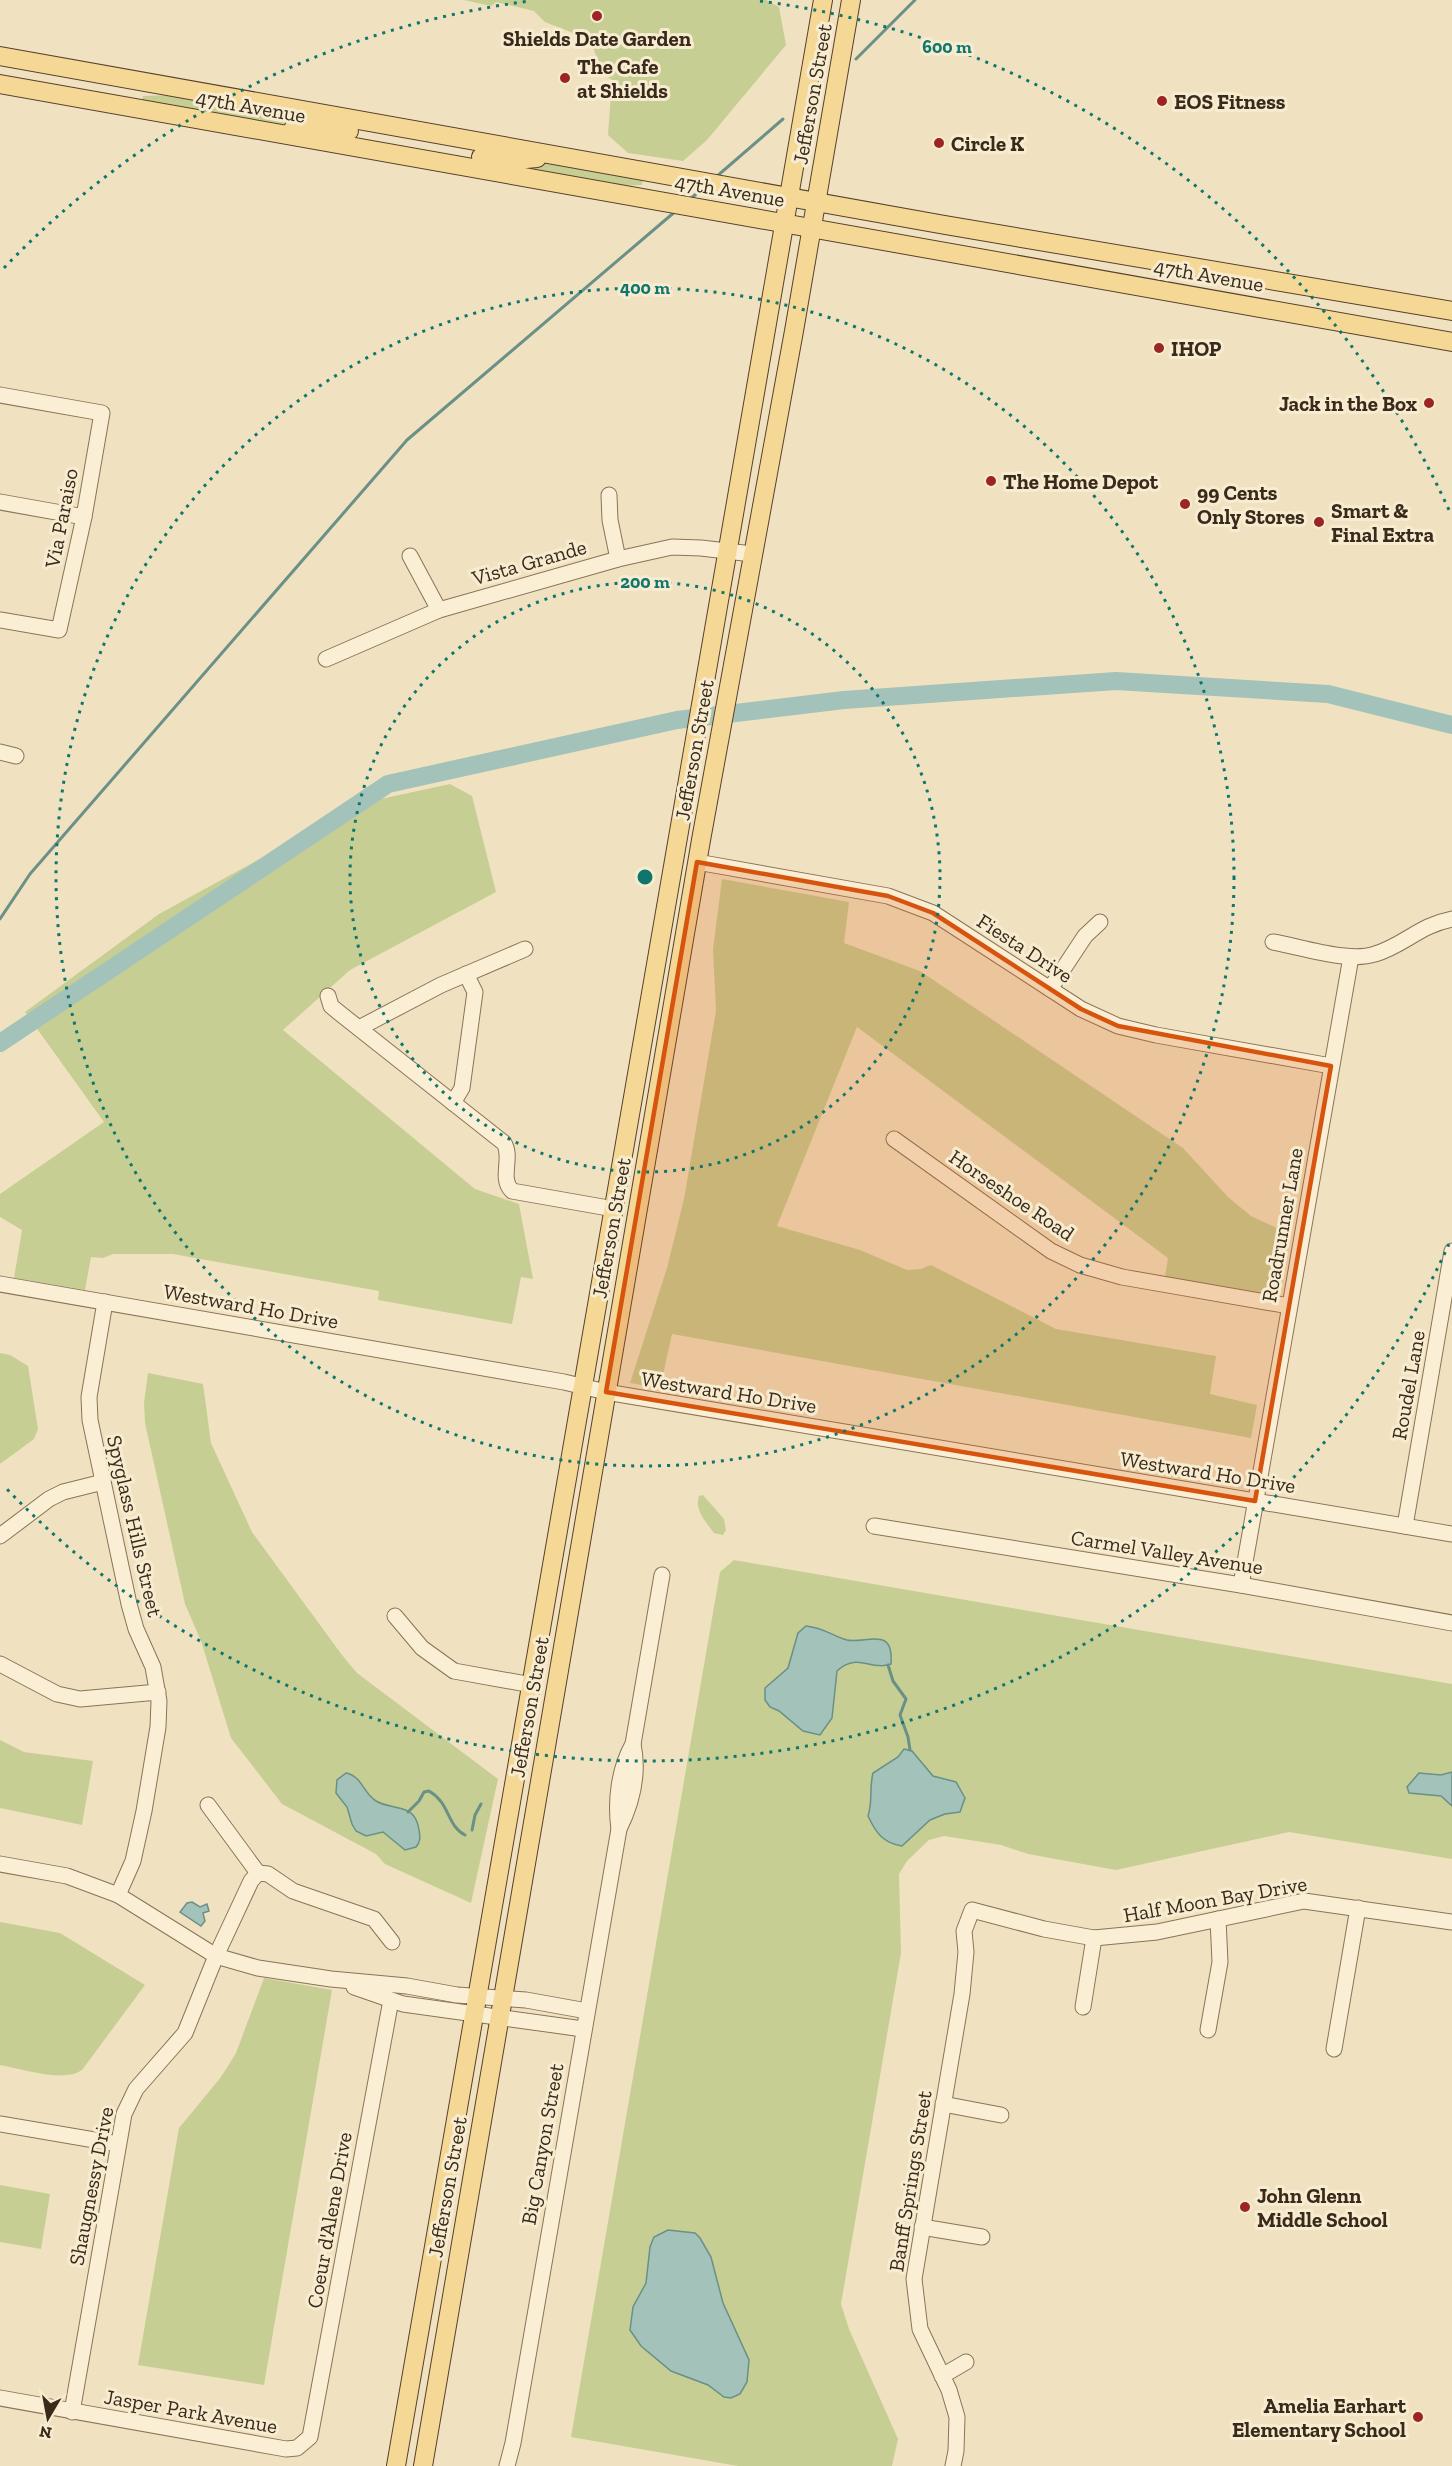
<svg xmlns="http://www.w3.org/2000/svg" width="1452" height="2466" viewBox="0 0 1452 2466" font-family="'Zilla Slab',serif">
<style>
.green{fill:#c7ce94}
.water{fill:#a3c2b9;stroke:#6a9087;stroke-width:1.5}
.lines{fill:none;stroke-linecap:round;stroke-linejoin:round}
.stream{stroke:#6a9087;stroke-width:3}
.river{stroke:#a3c2b9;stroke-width:18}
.minor-casing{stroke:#8a7357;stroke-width:17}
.major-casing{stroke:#57402c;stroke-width:20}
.minor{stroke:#faefd4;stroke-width:15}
.major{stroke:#f5d896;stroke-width:18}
.marked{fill:#d6540e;fill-opacity:0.2;stroke:#d6540e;stroke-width:4.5;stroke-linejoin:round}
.ring{fill:none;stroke:#0f766e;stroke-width:3;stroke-dasharray:3 6}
.poi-dot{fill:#9b2525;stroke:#f7ecd0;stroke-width:2}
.labels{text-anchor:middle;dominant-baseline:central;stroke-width:6;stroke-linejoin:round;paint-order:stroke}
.poi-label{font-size:21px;font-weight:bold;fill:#392a1c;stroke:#f7ecd0;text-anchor:start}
.street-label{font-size:21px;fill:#392a1c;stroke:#f7ecd0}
.centre{fill:#0f766e;stroke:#f7ecd0;stroke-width:3}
.ring-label{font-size:18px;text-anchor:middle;font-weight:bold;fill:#0f766e;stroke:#f7ecd0;stroke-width:6;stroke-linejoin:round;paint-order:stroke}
</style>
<rect width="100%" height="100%" fill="#f0e2c0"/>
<g class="green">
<path d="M464,0H766L779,7L786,45L707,140L683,161L628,153L608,135L612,80L605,75L592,46L581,36L545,22L534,11L496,2L491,6Z"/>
<path d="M172,95L309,119L280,125L142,101L143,96Z"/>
<path d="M550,162L643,179L642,185L622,186L518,168L519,164Z"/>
<path d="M450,784L472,796L496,892L350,970L283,1030L475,1189L519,1204L533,1279L521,1277L512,1324L378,1300L379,1291L173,1254H113L103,1258L91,1257L85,1290L14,1278L22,1230L0,1217V1194L104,1122L25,1012L159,914L362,803Z"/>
<path d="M722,879L849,902L844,943L920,971L1183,1148L1228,1197L1251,1216L1290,1234L1281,1288L1267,1296L1165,1277L1168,1258L857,1027L777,1226L860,1250L907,1270L921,1269L931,1265L1056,1329L1216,1356L1210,1394L1257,1405L1251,1438L672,1334L660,1388L630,1383L667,1268L684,1199L716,1011L713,949Z"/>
<path d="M0,1353L10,1355L28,1366L38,1429L34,1439L0,1464Z"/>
<path d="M148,1373L203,1384L211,1443L252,1532L342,1655L357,1673L498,1779L471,1903L385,1864L376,1854L282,1804L231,1738L201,1641L185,1604L145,1423L144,1403Z"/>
<path d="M703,1495L724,1519L726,1530L723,1535L714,1533C706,1522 694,1510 699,1496Z"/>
<path d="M734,1560L1452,1684V1859L1289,1832L1116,1870L1028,1854L1001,1845L944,1836L929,1840L907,1861L899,1874L901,1953L841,2304L849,2329L898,2439L892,2466H738L571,2437L720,1572Z"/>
<path d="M0,1740L24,1752L93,1761L82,1825L0,1808Z"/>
<path d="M0,1922L60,1933L145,1985L82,2070C64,2083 22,2069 0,2065Z"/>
<path d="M264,1978L332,1990L264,2385L138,2365L179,2128L221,2077L236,2053Z"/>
<path d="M0,2185L50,2194L41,2249L0,2242Z"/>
</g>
<g class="water">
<path d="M806,1626C825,1628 832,1636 847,1640C866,1644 894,1625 891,1664C871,1671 857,1652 837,1671L832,1718L820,1735L803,1731L779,1711L770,1707L765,1700V1688L788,1668L798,1633Z"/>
<path d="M904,1749L912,1751L933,1776L956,1782L965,1798L960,1812L945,1814L930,1820L902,1846C883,1843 876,1833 868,1816C873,1801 869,1788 873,1773L898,1757Z"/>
<path d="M1452,1772V1806L1441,1796L1409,1793L1407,1787L1419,1773L1441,1775Z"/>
<path d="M346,1773C362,1776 363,1793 376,1801C393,1811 415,1802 419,1830C420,1837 421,1841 416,1847L405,1850L383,1832L366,1836L356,1831L352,1824L347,1807L336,1793L337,1780Z"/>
<path d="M192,1902L200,1907L207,1904L209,1911L203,1913L205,1921L201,1926L180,1912L187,1903Z"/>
<path d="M668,2230L695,2233L700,2238L711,2257L723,2303L749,2360L747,2382L740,2394L731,2398L724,2397L708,2385L671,2371L641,2346L630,2330L633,2307L646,2283L650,2247L654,2237Z"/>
</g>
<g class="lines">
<g class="stream">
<path d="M856,59L915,0"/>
<path d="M716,177L783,119"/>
<path d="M689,200L702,189"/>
<path d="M0,919L30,874L407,440L677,210"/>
<path d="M888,1665L893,1681L906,1699L900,1715L908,1737L910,1750"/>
<path d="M408,1812L419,1801L424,1792L429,1791C450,1803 447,1826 465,1835"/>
<path d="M472,1830L475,1815L481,1804"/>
</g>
<path class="river" d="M0,1043L388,784L677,720L844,700L1116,681L1328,694L1452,725"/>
<g class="minor-casing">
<g id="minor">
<path d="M0,395L102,413L84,517L59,630L0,620"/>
<path d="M609,495L610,520L618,559"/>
<path d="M0,502L84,517"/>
<path d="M410,556L439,610"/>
<path d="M326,659L439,610L618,559L672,547L701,548L752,554"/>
<path d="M0,752L16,756"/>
<path d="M697,862L888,896L933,913L1081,1009L1118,1026L1156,1035L1331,1066"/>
<path d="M1273,942C1302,947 1348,963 1375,954C1403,946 1420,925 1452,919"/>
<path d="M1050,989L1085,936L1100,922"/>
<path d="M328,996L331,1006L337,1011L504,1143C513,1158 499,1178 512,1191L614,1209"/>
<path d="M359,1028L441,985L525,949"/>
<path d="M453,1103L462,1088L475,992L466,974"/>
<path d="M894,1139L1051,1251L1080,1265L1122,1277L1289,1306"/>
<path d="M0,1284L564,1382L606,1392L1452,1534"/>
<path d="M105,1302L89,1397L90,1420L129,1604L136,1629L153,1667L159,1701L158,1727L144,1811L133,1861L118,1895"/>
<path d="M874,1526L1241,1585L1452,1623"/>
<path d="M1405,1526L1452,1251"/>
<path d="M0,1536L49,1499L63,1492L103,1482"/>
<path d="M1241,1585L1351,957"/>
<path d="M395,1616L422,1648L454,1671L532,1685"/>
<path d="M0,1664L57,1694L80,1699L158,1692"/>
<path d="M208,1805L258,1873"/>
<path d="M619,1829C615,1800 619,1769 633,1744L662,1575"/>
<path d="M0,1864L67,1876L118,1895L216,1956L258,1968L331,1979L407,1986L457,1995L526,2000L587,2011"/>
<path d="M354,1987L403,2004L583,2029"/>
<path d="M1083,2007L1094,1938"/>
<path d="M1208,2030L1220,1962L1218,1919"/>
<path d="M1334,2049L1358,1908"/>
<path d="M943,2104L1001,2115"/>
<path d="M0,2124L118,2144"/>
<path d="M922,2227L982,2237"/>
<path d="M942,2376L966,2362"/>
<path d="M0,2398L286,2449L297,2448L310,2437L391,2000"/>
<path d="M72,2412L124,2114L136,2089L185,2033L216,1956L251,1881L258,1873L268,1874L293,1891L374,1919L392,1942"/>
<path d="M507,2466L513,2443L619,1829C632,1803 639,1773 633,1744"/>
<path d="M953,2466L956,2451L957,2417L949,2390L920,2329L914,2279L962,1994L966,1952L964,1931L972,1910L1044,1929L1094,1938L1157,1932L1304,1901L1452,1922"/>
</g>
</g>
<g class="major-casing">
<g id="major">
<path d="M0,56L945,225L1452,311"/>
<path d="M0,84L1452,342"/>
<path d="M293,129L325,127L349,131"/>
<path d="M481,157L504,161L537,158"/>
<path d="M396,2466L823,0"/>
<path d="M423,2466L701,840L794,331L851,0"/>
</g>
</g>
<use href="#minor" class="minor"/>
<use href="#major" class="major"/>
</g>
<path class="marked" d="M697,862L888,896L933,913L1081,1009L1118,1026L1331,1066L1255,1501L606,1392Z"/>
<g class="ring">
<circle cx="645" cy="877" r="295"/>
<circle cx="645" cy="877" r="589"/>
<path d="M1449 1244A884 884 0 0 1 4 1486M4 268A884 884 0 0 1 530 1M760 1A884 884 0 0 1 1449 510"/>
</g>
<g class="poi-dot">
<circle cx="597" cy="16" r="6"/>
<circle cx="565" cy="78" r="6"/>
<circle cx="1162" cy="101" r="6"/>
<circle cx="939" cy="143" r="6"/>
<circle cx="1159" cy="348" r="6"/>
<circle cx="1429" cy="403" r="6"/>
<circle cx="991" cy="481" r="6"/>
<circle cx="1185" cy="504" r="6"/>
<circle cx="1319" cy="522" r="6"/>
<circle cx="1245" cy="2207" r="6"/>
<circle cx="1418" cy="2417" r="6"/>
</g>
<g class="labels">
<g class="poi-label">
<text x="597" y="38" text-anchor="middle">Shields Date Garden</text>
<text x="577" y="66">The Cafe<tspan x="577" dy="24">at Shields</tspan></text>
<text x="1174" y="101">EOS Fitness</text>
<text x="951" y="143">Circle K</text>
<text x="1171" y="348">IHOP</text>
<text x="1417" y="403" text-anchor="end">Jack in the Box</text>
<text x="1003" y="481">The Home Depot</text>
<text x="1197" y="492">99 Cents<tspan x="1197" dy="24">Only Stores</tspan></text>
<text x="1331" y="510">Smart &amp;<tspan x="1331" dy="24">Final Extra</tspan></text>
<text x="1257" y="2195">John Glenn<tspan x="1257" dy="24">Middle School</tspan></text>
<text x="1406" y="2405" text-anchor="end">Amelia Earhart<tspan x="1406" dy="24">Elementary School</tspan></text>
</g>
<g class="street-label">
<text transform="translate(812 94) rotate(-80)">Jefferson Street</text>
<text transform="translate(251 106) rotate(10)">47th Avenue</text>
<text transform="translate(730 190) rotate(10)">47th Avenue</text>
<text transform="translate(1209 275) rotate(10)">47th Avenue</text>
<text transform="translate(61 518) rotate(-79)">Via Paraiso</text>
<text transform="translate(529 562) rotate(-16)">Vista Grande</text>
<text transform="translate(694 750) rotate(-80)">Jefferson Street</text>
<text transform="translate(1025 948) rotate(33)">Fiesta Drive</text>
<text transform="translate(1012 1195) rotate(34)">Horseshoe Road</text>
<text transform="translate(1282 1225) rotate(-80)">Roadrunner Lane</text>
<text transform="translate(611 1228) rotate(-80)">Jefferson Street</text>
<text transform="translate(251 1306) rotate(10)">Westward Ho Drive</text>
<text transform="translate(1408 1385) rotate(-80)">Roudel Lane</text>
<text transform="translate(729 1392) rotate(9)">Westward Ho Drive</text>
<text transform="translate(1208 1472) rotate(9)">Westward Ho Drive</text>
<text transform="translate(135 1526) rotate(77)">Spyglass Hills Street</text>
<text transform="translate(1167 1552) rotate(9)">Carmel Valley Avenue</text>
<text transform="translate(529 1707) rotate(-80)">Jefferson Street</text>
<text transform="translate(1215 1899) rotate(-10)">Half Moon Bay Drive</text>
<text transform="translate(542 2144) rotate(-80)">Big Canyon Street</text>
<text transform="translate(910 2181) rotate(-81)">Banff Springs Street</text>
<text transform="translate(91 2186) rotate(-79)">Shaugnessy Drive</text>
<text transform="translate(447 2187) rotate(-80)">Jefferson Street</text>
<text transform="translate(329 2220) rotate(-80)">Coeur d'Alene Drive</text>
<text transform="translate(191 2411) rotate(10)">Jasper Park Avenue</text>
</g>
</g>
<circle cx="645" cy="877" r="9" class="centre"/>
<g class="ring-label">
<text x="947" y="53">600 m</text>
<text x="645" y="294">400 m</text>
<text x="645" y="588">200 m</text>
</g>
<g transform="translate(48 2418) rotate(190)" stroke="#f7ecd0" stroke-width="4.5" paint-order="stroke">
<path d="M0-4.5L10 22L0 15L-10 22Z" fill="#392a1c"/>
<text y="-9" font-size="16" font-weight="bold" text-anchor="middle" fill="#392a1c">N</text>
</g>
</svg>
